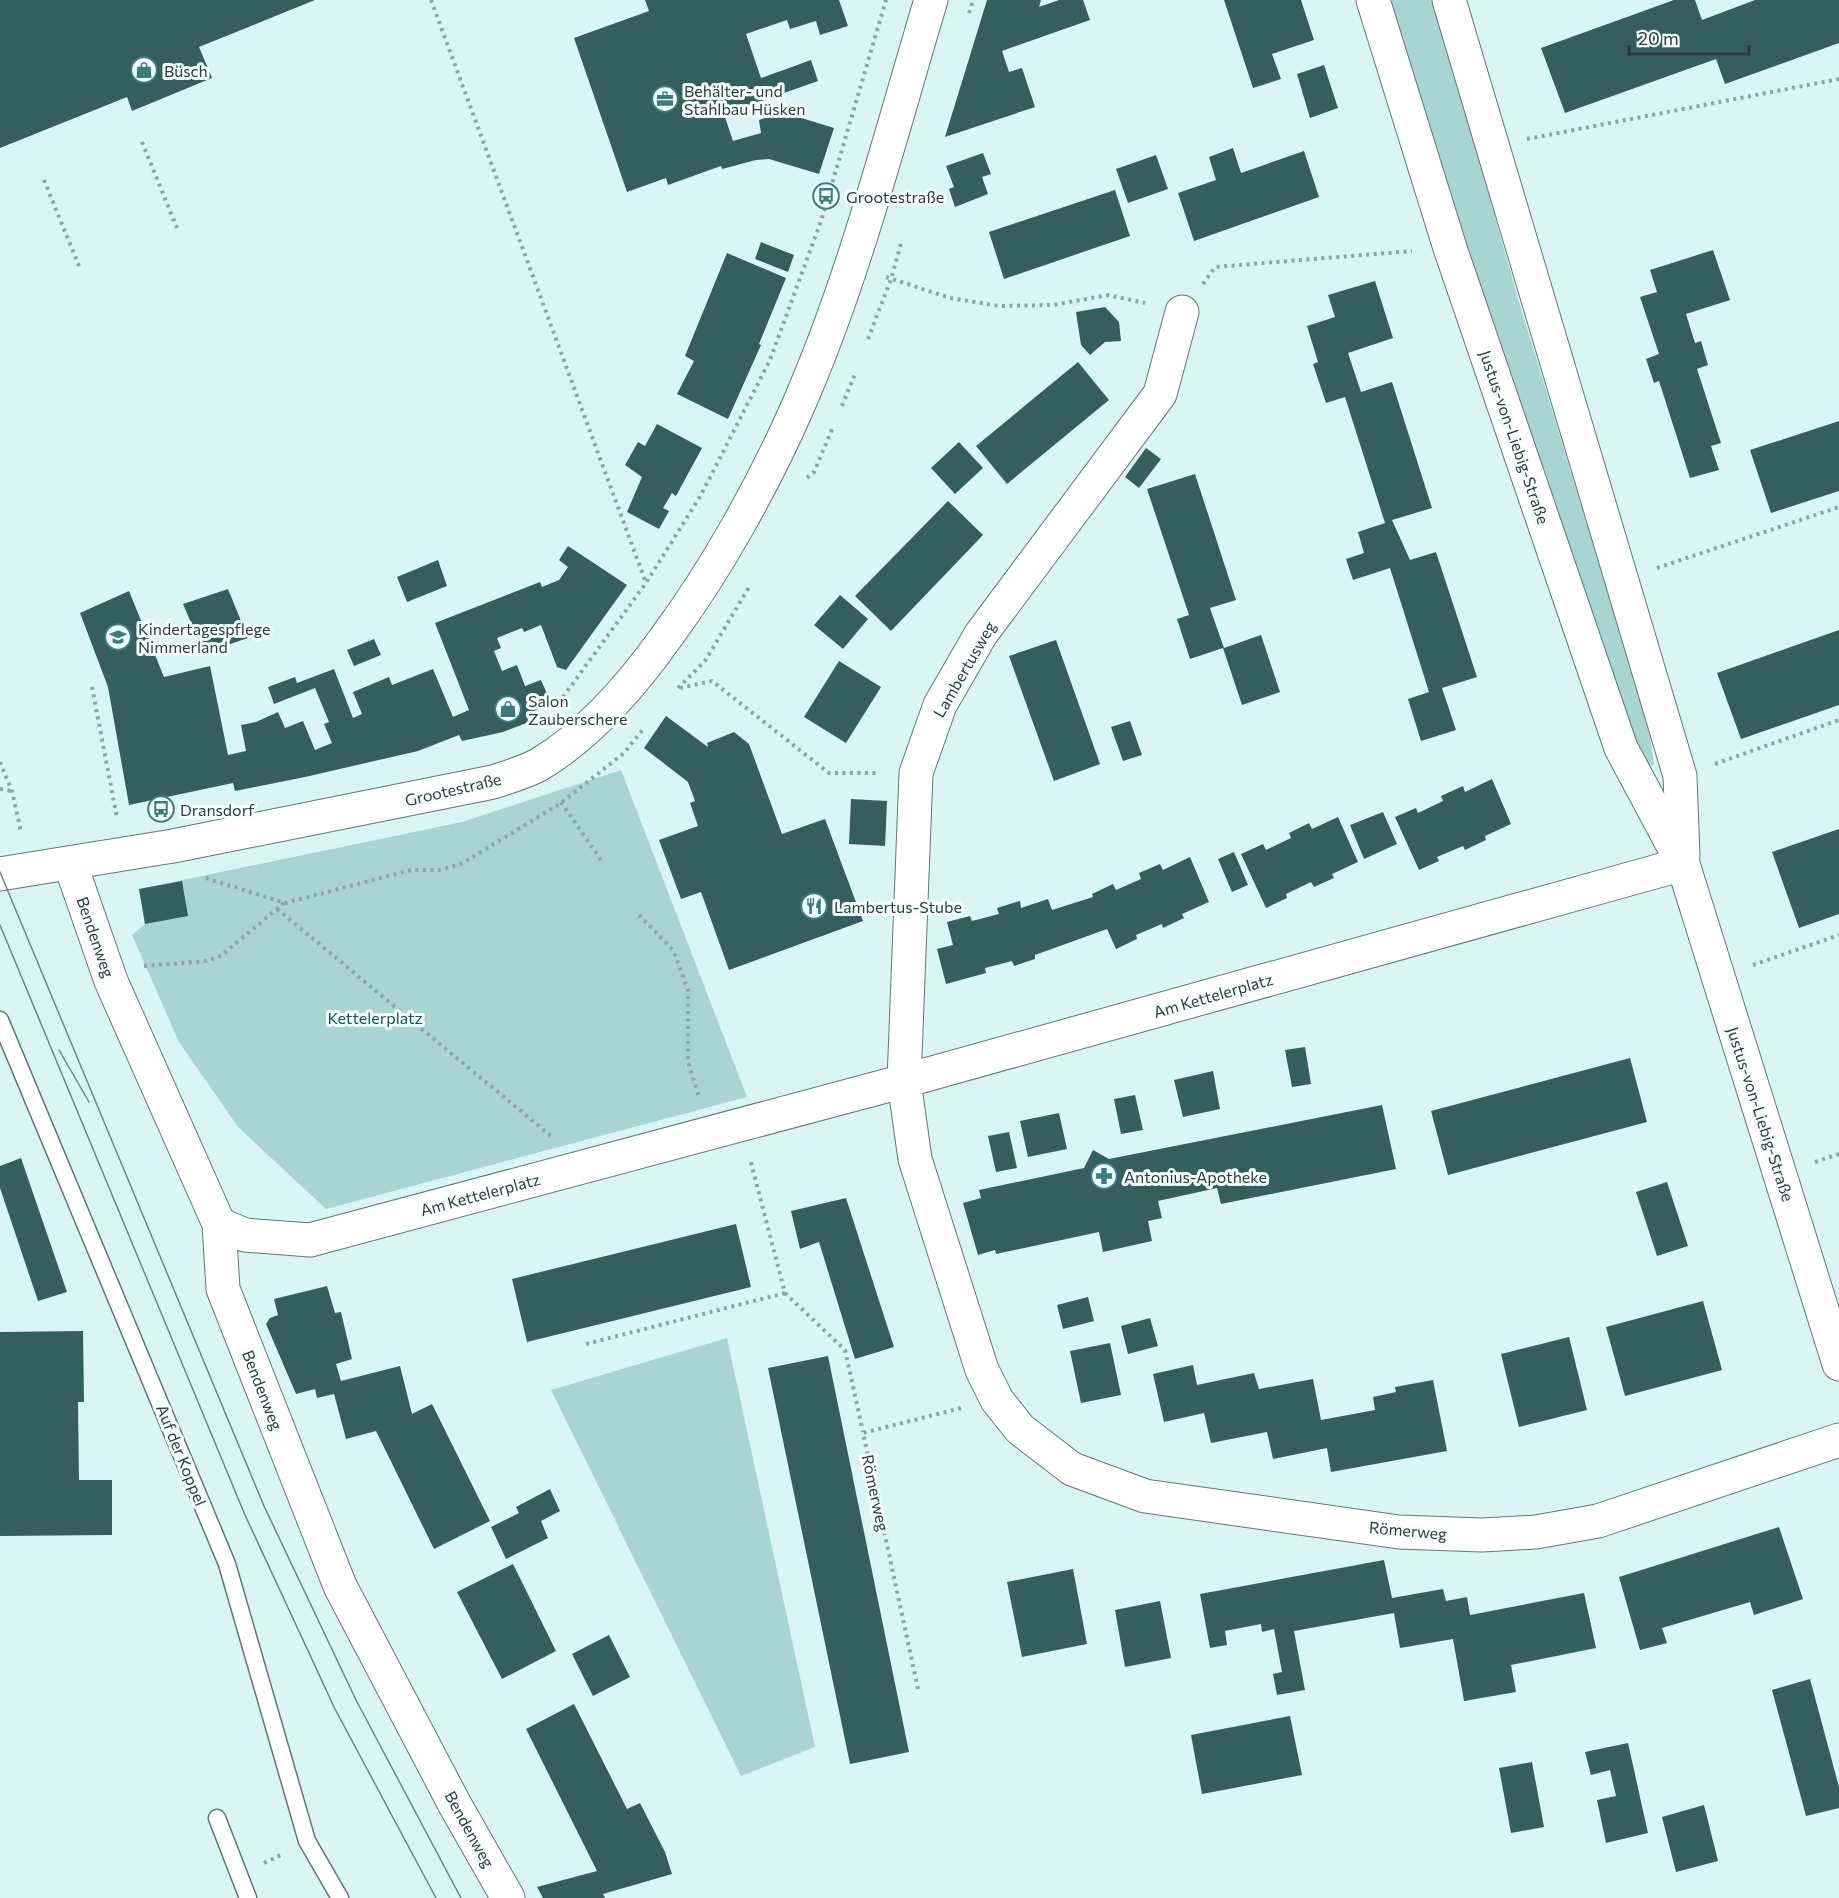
<svg xmlns="http://www.w3.org/2000/svg" width="1839" height="1898" viewBox="0 0 1839 1898" font-family="Commissioner,sans-serif">
<style>
.green{fill:#a8d4d2}
.building{fill:#345f5d}
.lines{fill:none;stroke-linecap:round;stroke-linejoin:round}
.lane-casing{stroke:#5f7877;stroke-width:19}
.street-casing{stroke:#5f7877;stroke-width:35}
.secondary-casing{stroke:#5f7877;stroke-width:35}
.path{stroke:#8fa4a3;stroke-width:4;stroke-dasharray:3 4.5;stroke-linecap:butt}
.lane{stroke:#fff;stroke-width:16}
.street{stroke:#fff;stroke-width:33}
.secondary{stroke:#fff;stroke-width:33}
.tram{stroke:#728483;stroke-width:1.5}
.labels{text-anchor:middle;dominant-baseline:central;stroke-width:6;stroke-linejoin:round;paint-order:stroke}
.poi-label{font-size:16px;fill:#2f3a3a;stroke:#f4fffe;text-anchor:start}
.street-label{font-size:16px;fill:#2f3a3a;stroke:#f4fffe}
.park-label{font-size:16px;fill:#145553;stroke:#f4fffe}
</style>
<rect width="100%" height="100%" fill="#daf6f4"/>
<g class="green">
<path d="M1387,0H1434L1519,302L1634,678L1650,737L1654,764L1652,766L1642,762L1488,312Z"/>
<path d="M621,770L747,1097L326,1209L238,1127L179,1042L132,935L145,924L139,889L462,822Z"/>
<path d="M727,1338L815,1747L741,1776L551,1390Z"/>
</g>
<g class="building">
<path d="M0,0H315L199,47L212,78L132,111L127,97L0,148Z"/>
<path d="M645,0H839L848,26L820,35L816,21L790,29L787,20L746,34L761,78L811,60L818,81L724,114L733,141L761,133L759,120L782,112L834,128L819,174L769,159L756,160L722,169L721,166L668,185L666,178L627,192L574,38L649,11Z"/>
<path d="M987,0H1041L1039,7L1059,0H1083L1090,20L1002,51L1009,72L1022,68L1035,107L945,137Z"/>
<path d="M1224,0H1301L1314,40L1272,54L1281,79L1253,88Z"/>
<path d="M1674,0H1695L1702,20L1755,0H1839V43L1725,84L1716,59L1565,113L1541,48Z"/>
<path d="M1324,65L1338,108L1310,118L1297,74Z"/>
<path d="M1233,148L1241,173L1304,151L1319,197L1194,241L1178,193L1216,180L1209,157Z"/>
<path d="M983,153L991,174L982,177L988,194L955,207L949,189L954,187L946,166Z"/>
<path d="M1156,155L1168,189L1128,203L1116,169Z"/>
<path d="M1115,190L1130,236L1004,279L989,232Z"/>
<path d="M761,242L794,255L788,272L755,259Z"/>
<path d="M1713,250L1730,300L1686,314L1695,343L1701,341L1708,365L1697,369L1721,443L1711,446L1719,470L1690,478L1659,381L1654,383L1646,359L1659,354L1640,297L1657,292L1650,270Z"/>
<path d="M727,253L786,278L759,344L761,345L728,419L677,394L694,361L685,356Z"/>
<path d="M1375,281L1393,338L1348,353L1361,392L1392,382L1432,508L1392,520L1410,560L1436,552L1477,677L1442,688L1456,730L1421,741L1408,699L1429,692L1390,568L1353,580L1346,559L1364,553L1358,532L1385,523L1345,397L1326,403L1313,364L1318,362L1307,326L1335,317L1328,295Z"/>
<path d="M1105,307L1119,322L1121,341L1105,342L1090,355L1081,345L1076,312Z"/>
<path d="M1078,362L1109,400L1007,484L976,446Z"/>
<path d="M1839,421V491L1771,513L1750,450Z"/>
<path d="M657,424L702,448L676,496L672,493L663,508L669,511L659,529L627,512L642,477L625,465L638,442L645,446Z"/>
<path d="M959,442L983,468L955,494L931,468Z"/>
<path d="M1146,448L1161,459L1139,488L1125,477Z"/>
<path d="M1195,474L1236,600L1210,608L1224,648L1261,635L1280,692L1242,705L1223,648L1190,659L1177,619L1189,615L1147,489Z"/>
<path d="M948,501L983,535L891,631L855,596Z"/>
<path d="M568,546L627,585L566,670L557,667L541,625L524,632L522,628L497,638L501,648L494,651L502,671L517,665L525,686L541,680L548,696L538,709L526,715L529,722L503,732L462,741L459,735L418,751L305,777L235,791L233,783L129,805L108,687L80,613L129,591L164,677L210,666L228,755L246,751L241,725L256,722L278,712L285,728L303,721L315,750L332,743L324,724L329,722L315,688L274,704L268,687L295,677L297,683L334,669L353,718L362,714L353,692L389,677L392,685L433,669L453,717L469,710L435,623L540,582L542,587L559,580L568,567L559,560Z"/>
<path d="M438,560L447,586L407,602L397,577Z"/>
<path d="M228,589L248,638L204,653L183,604Z"/>
<path d="M840,595L868,619L843,649L814,625Z"/>
<path d="M1839,630V705L1741,739L1717,673Z"/>
<path d="M374,639L381,655L354,666L347,650Z"/>
<path d="M1056,640L1100,764L1054,781L1009,656Z"/>
<path d="M839,661L881,687L846,743L804,717Z"/>
<path d="M666,716L708,747L707,743L734,732L749,744L782,834L825,819L863,921L729,970L701,892L681,899L659,840L698,826L690,803L695,801L688,782L644,748Z"/>
<path d="M1130,721L1142,755L1123,761L1111,727Z"/>
<path d="M1492,779L1511,824L1485,836L1486,840L1465,850L1463,846L1437,857L1439,861L1419,870L1395,817L1416,808L1418,813L1443,801L1441,796L1463,786L1465,792Z"/>
<path d="M851,799L887,801L885,846L849,844Z"/>
<path d="M1383,812L1397,844L1364,859L1350,825Z"/>
<path d="M1338,817L1358,862L1332,874L1334,878L1314,887L1311,882L1286,894L1287,898L1266,908L1241,854L1263,844L1266,850L1291,838L1289,833L1309,823L1312,829Z"/>
<path d="M1839,829V914L1799,928L1772,852Z"/>
<path d="M1234,852L1248,885L1232,892L1218,859Z"/>
<path d="M1190,857L1209,902L1182,914L1184,918L1163,928L1162,924L1136,935L1137,939L1116,949L1107,929L1035,955V959L1014,966L1012,961L985,968L986,973L946,984L937,949L953,945L947,922L970,916L972,921L999,914L997,908L1020,901L1021,908L1048,899L1052,910L1093,897L1092,894L1113,884L1116,890L1141,879L1139,873L1160,864L1163,870Z"/>
<path d="M182,881L188,916L145,924L139,889Z"/>
<path d="M1305,1047L1311,1084L1292,1087L1285,1050Z"/>
<path d="M1630,1058L1647,1122L1448,1175L1431,1111Z"/>
<path d="M1213,1071L1220,1109L1183,1117L1174,1080Z"/>
<path d="M1135,1095L1143,1130L1121,1134L1114,1099Z"/>
<path d="M1382,1105L1396,1169L1221,1204L1217,1188L1158,1201L1162,1218L1148,1221L1152,1241L1103,1252L1099,1232L996,1254L995,1250L978,1255L963,1203L981,1198L979,1190L1084,1168L1093,1150L1109,1159Z"/>
<path d="M1059,1113L1067,1149L1028,1157L1020,1121Z"/>
<path d="M1009,1132L1017,1168L996,1172L988,1136Z"/>
<path d="M21,1158L67,1292L38,1301L0,1188V1166Z"/>
<path d="M1667,1182L1688,1246L1657,1256L1636,1192Z"/>
<path d="M846,1198L894,1347L855,1359L819,1242L800,1249L791,1211Z"/>
<path d="M736,1224L751,1287L527,1342L512,1279Z"/>
<path d="M327,1286L335,1313L341,1312L352,1359L336,1364L341,1381L400,1366L412,1414L432,1404L490,1521L434,1549L376,1431L346,1439L334,1394L317,1398L315,1389L296,1394L266,1324L270,1318L278,1315L274,1299Z"/>
<path d="M1088,1297L1094,1321L1063,1329L1057,1305Z"/>
<path d="M1703,1301L1722,1370L1625,1396L1606,1327Z"/>
<path d="M1150,1318L1158,1346L1128,1354L1121,1326Z"/>
<path d="M83,1331L84,1402H78L79,1480H112V1535L0,1536V1332Z"/>
<path d="M1569,1337L1587,1410L1519,1427L1501,1354Z"/>
<path d="M1110,1343L1121,1395L1081,1403L1070,1351Z"/>
<path d="M828,1356L909,1752L850,1764L768,1368Z"/>
<path d="M1193,1365L1197,1385L1254,1373L1259,1389L1313,1379L1321,1420L1375,1410L1373,1397L1396,1392L1395,1387L1433,1380L1447,1451L1331,1472L1327,1448L1273,1459L1267,1432L1211,1443L1204,1413L1164,1422L1153,1374Z"/>
<path d="M550,1489L560,1511L541,1521L548,1538L506,1559L491,1527L519,1513L516,1507Z"/>
<path d="M1779,1527L1803,1599L1754,1615L1750,1602L1662,1628L1667,1643L1640,1650L1619,1577Z"/>
<path d="M1384,1560L1392,1598L1443,1589L1446,1601L1467,1597L1470,1615L1584,1593L1596,1648L1511,1665L1516,1692L1464,1701L1453,1639L1400,1648L1394,1613L1294,1631L1305,1690L1277,1695L1273,1674L1282,1672L1274,1629L1262,1632L1261,1624L1225,1631L1227,1645L1210,1648L1200,1594Z"/>
<path d="M513,1564L556,1651L502,1679L457,1592Z"/>
<path d="M1073,1569L1087,1644L1022,1657L1007,1582Z"/>
<path d="M1160,1601L1171,1658L1125,1667L1115,1610Z"/>
<path d="M609,1635L630,1677L593,1696L572,1654Z"/>
<path d="M1810,1679L1839,1787V1808L1806,1816L1772,1690Z"/>
<path d="M574,1704L627,1809L640,1803L665,1852L672,1874L603,1894L605,1898H543L537,1887L597,1871L526,1729Z"/>
<path d="M1290,1716L1302,1775L1202,1794L1191,1735Z"/>
<path d="M1628,1743L1648,1833L1606,1843L1597,1800L1616,1796L1610,1770L1591,1775L1585,1752Z"/>
<path d="M1532,1762L1544,1827L1511,1833L1499,1768Z"/>
<path d="M1704,1805L1718,1861L1676,1872L1662,1817Z"/>
</g>
<g class="lines">
<g class="lane-casing">
<g id="lane">
<path d="M0,1020L227,1564L307,1841L340,1898"/>
<path d="M217,1818L248,1898"/>
</g>
</g>
<g class="street-casing">
<g id="street">
<path d="M1182,312L1160,394L981,634L940,705L916,773L904,1081L915,1159L982,1370L997,1400L1020,1429L1072,1469L1145,1496L1399,1532L1482,1535L1536,1532L1598,1521L1839,1440"/>
<path d="M70,863L111,981L219,1224L223,1289L340,1586L455,1805L508,1898"/>
<path d="M219,1224L245,1235L310,1240L904,1081L1683,864"/>
</g>
</g>
<g class="secondary-casing">
<g id="secondary">
<path d="M1373,0L1450,248L1621,748L1683,864L1839,1364"/>
<path d="M1449,0L1680,776L1683,856"/>
<path d="M0,874L173,846L493,782C508,777 526,772 540,764C591,733 633,684 667,636C716,570 765,482 798,406C855,276 890,136 931,0"/>
</g>
</g>
<g class="path">
<path d="M431,0L646,583"/>
<path d="M969,13L973,0"/>
<path d="M1527,139L1839,79"/>
<path d="M142,142L177,228"/>
<path d="M44,180L79,266"/>
<path d="M886,277L950,298L1000,306L1053,305L1108,295L1145,303"/>
<path d="M1203,284L1215,267L1412,251"/>
<path d="M868,339L891,279L901,244"/>
<path d="M842,406L855,374"/>
<path d="M807,478L814,472L833,427"/>
<path d="M1657,568L1839,507"/>
<path d="M92,687L117,818"/>
<path d="M678,688L705,661L749,587"/>
<path d="M680,688L712,681L829,773H879"/>
<path d="M563,697L646,583L701,495L770,360L821,221L886,0"/>
<path d="M0,762L12,791L21,832"/>
<path d="M1715,764L1839,720"/>
<path d="M0,789L11,791"/>
<path d="M561,802L603,863"/>
<path d="M206,878L285,903L411,870H439L461,864L561,803L624,753L644,728"/>
<path d="M277,909L551,1136"/>
<path d="M639,915L673,950L688,990V1062L699,1097"/>
<path d="M1753,965L1839,935"/>
<path d="M144,966L208,961L222,955L284,903"/>
<path d="M1815,1162L1839,1154"/>
<path d="M785,1293L845,1350L863,1432"/>
<path d="M586,1344L785,1293L750,1159"/>
<path d="M918,1689L863,1433L961,1408"/>
<path d="M264,1863L281,1855"/>
</g>
<use href="#lane" class="lane"/>
<use href="#street" class="street"/>
<use href="#secondary" class="secondary"/>
<g class="tram">
<path d="M0,872L264,1506L356,1700L461,1898"/>
<path d="M0,925L245,1515L335,1709L436,1898"/>
<path d="M59,1050L89,1102"/>
</g>
</g>
<defs>
<g id="shop-ring" transform="scale(1.35)"><circle r="9.5" fill="#f4fffe" stroke="#377f7d" stroke-width="1.5"/><path d="M-5-2.5h2.3a2.7 3.5 0 0 1 5.4 0H5L5.5 6h-11ZM-1.5-2.5h3a1.5 2.3 0 0 0-3 0Z" fill="#377f7d"/></g>
<g id="office-ring" transform="scale(1.35)"><circle r="9.5" fill="#f4fffe" stroke="#377f7d" stroke-width="1.5"/><path d="M-6-3h4V-5.5h4V-3h4V5H-6ZM-1-4.5V-3h2v-1.5ZM-6 0V1H6V0Z" fill="#377f7d"/></g>
<g id="bus-ring" transform="scale(1.35)"><circle r="9.5" fill="#f4fffe" stroke="#377f7d" stroke-width="1.5"/><path d="M-5-6H5V4H4V6H2V4H-2V6H-4V4H-5ZM-3.5-4V0h7V-4ZM-3.5 1.2v1.5H-2V1.2ZM2 1.2v1.5H3.5V1.2Z" fill="#377f7d"/></g>
<g id="school-ring" transform="scale(1.35)"><circle r="9.5" fill="#f4fffe" stroke="#377f7d" stroke-width="1.5"/><path d="M0-5L7-2L0 1L-7-2ZM-4 1L0 2.5L4 1V4Q0 6-4 4Z" fill="#377f7d"/></g>
<g id="restaurant-ring" transform="scale(1.35)"><circle r="9.5" fill="#f4fffe" stroke="#377f7d" stroke-width="1.5"/><path d="M-5-6h1v4h1v-4h1v4h1v-4h1v5L-1.5 .5V6h-2V.5L-5-1ZM5-6V6H3V1.5H1.5Q1.5-4 5-6Z" fill="#377f7d"/></g>
<g id="pharmacy-ring" transform="scale(1.35)"><circle r="9.5" fill="#f4fffe" stroke="#377f7d" stroke-width="1.5"/><path d="M-2-6h4v4h4v4h-4v4h-4v-4h-4v-4h4Z" fill="#377f7d"/></g>
</defs>
<g fill-rule="evenodd">
<use href="#shop-ring" x="144" y="70"/>
<use href="#office-ring" x="665" y="99"/>
<use href="#bus-ring" x="826" y="196"/>
<use href="#school-ring" x="118" y="637"/>
<use href="#shop-ring" x="508" y="709"/>
<use href="#bus-ring" x="161" y="809"/>
<use href="#restaurant-ring" x="814" y="906"/>
<use href="#pharmacy-ring" x="1104" y="1176"/>
</g>
<g class="labels">
<g class="poi-label">
<text x="164" y="70">Büsch</text>
<text x="684" y="90">Behälter- und<tspan x="684" dy="18">Stahlbau Hüsken</tspan></text>
<text x="846" y="196">Grootestraße</text>
<text x="138" y="628">Kindertagespflege<tspan x="138" dy="18">Nimmerland</tspan></text>
<text x="528" y="700">Salon<tspan x="528" dy="18">Zauberschere</tspan></text>
<text x="180" y="809">Dransdorf</text>
<text x="834" y="906">Lambertus-Stube</text>
<text x="1124" y="1176">Antonius-Apotheke</text>
</g>
<g class="street-label">
<text transform="translate(1515 437) rotate(71)">Justus-von-Liebig-Straße</text>
<text transform="translate(964 669) rotate(-60)">Lambertusweg</text>
<text transform="translate(453 789) rotate(-13)">Grootestraße</text>
<text transform="translate(96 937) rotate(71)">Bendenweg</text>
<text transform="translate(1213 995) rotate(-16)">Am Kettelerplatz</text>
<text transform="translate(1761 1114) rotate(72)">Justus-von-Liebig-Straße</text>
<text transform="translate(480 1194) rotate(-15)">Am Kettelerplatz</text>
<text transform="translate(263 1390) rotate(69)">Bendenweg</text>
<text transform="translate(182 1455) rotate(68)">Auf der Koppel</text>
<text transform="translate(876 1493) rotate(78)">Römerweg</text>
<text transform="translate(1408 1530) rotate(5)">Römerweg</text>
<text transform="translate(470 1829) rotate(61)">Bendenweg</text>
</g>
<g class="park-label">
<text x="375" y="1017">Kettelerplatz</text>
</g>
</g>
<path d="M1629 45v9h120v-9" fill="none" stroke="#2f3a3a" stroke-width="3"/>
<text x="1638" y="45" font-size="18" fill="#2f3a3a" stroke="#f4fffe" stroke-width="4.5" paint-order="stroke">20 m</text>
</svg>
